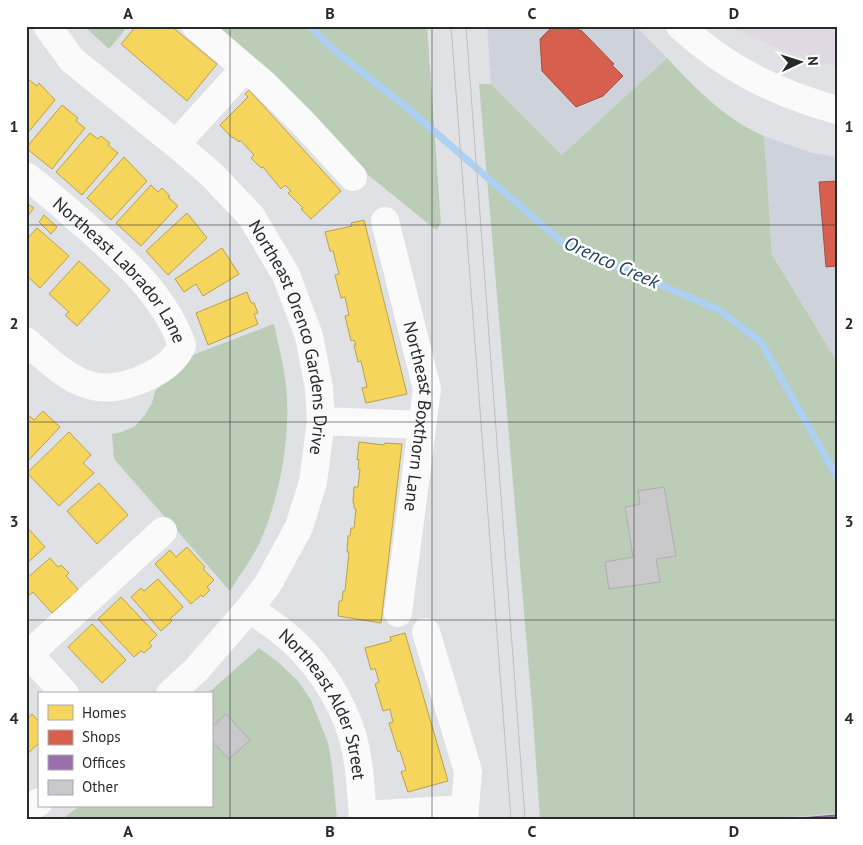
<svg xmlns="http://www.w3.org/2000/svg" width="863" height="845" viewBox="0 0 863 845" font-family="'PT Sans',sans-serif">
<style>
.built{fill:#ced3db}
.industrial{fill:#e0d8e3}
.green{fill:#bbcdb7}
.homes{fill:#f6d55c;stroke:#b8a14d}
.shops{fill:#d6604d;stroke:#a25043}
.offices{fill:#9970ab;stroke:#775b85}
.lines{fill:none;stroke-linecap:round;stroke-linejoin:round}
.stream{stroke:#acd1f3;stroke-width:7}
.building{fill:#c9c8ca;stroke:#afaeb0}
.minor{stroke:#fafafb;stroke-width:28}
.tram{stroke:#bfbfbf;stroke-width:1}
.grid{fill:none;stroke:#27292b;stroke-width:1;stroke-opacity:0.55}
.labels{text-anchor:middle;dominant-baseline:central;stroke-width:5;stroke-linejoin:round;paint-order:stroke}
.street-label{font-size:18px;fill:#27292b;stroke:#fff}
.water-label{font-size:19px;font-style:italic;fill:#153a5a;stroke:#fff}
.neatline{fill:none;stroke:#27292b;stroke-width:2}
.grid-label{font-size:16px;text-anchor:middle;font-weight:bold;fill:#27292b}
</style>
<rect width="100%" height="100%" fill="#dfe1e4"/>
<g class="built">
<path d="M487,26H636L667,58L562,155L491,84Z"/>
<path d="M764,136L812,153L837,157V362L772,253Z"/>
<path d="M837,813V819H764L806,815Z"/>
</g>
<path class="industrial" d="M733,26H837V67L795,55L741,33Z"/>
<g class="green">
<path d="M84,26H128L109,49Z"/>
<path d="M213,26H427L441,224L436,230L367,174L271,74Z"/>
<path d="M667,58C696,89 725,119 764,136L772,254L837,362V813L764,819H540L532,706L479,84H491L562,155Z"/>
<path d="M274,324C279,348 286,374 287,399C289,447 279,498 260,542C252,559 240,575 230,591L114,459L112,434L122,432L135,426L145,415L152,403L155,391L190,356Z"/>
<path d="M259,648L278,662L298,681L311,700L328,743L332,766L337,819H62L80,806H211V694H207Z"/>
</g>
<g class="homes">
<path d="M136,26H171L217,64L187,101L121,44Z"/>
<path d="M29,80L37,86L39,83L55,100L26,135V83Z"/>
<path d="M249,90L341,191L311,219L301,209L303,208L288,193L291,191L285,185L281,189L263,167L261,168L251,158L254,155L240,140L239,142L233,137L232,138L220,125L248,97L245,94Z"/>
<path d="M62,105L78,118L76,121L85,128L52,169L26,148Z"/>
<path d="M90,133L98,139L101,136L110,143L108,145L118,153L82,195L56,172Z"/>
<path d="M124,157L147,181L111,220L87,198Z"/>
<path d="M151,185L158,192L162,188L170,196L168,197L178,206L141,246L116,223Z"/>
<path d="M26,203L34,208L26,218Z"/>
<path d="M187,213L207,238L168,275L146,251Z"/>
<path d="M44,215L57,227L51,234L39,222Z"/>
<path d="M364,220L407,394L366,403L362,388L367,387L361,361L358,362L354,345H356L354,340L351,341L345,316L349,315L345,297L341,298L335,275L339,274L333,251H330L325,232L352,226L351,223Z"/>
<path d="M37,228L69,256L40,288L26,275V240Z"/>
<path d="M222,248L239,274L203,296L196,284L184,292L175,279Z"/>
<path d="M79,261L110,290L77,326L65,315L69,312L49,294Z"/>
<path d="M247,292L251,303H254L258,313L254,314L258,324L208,345L196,313Z"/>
<path d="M43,411L60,427L26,463V413L34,420Z"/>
<path d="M69,432L91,455L83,463L94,473L59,506L27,473Z"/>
<path d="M359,442L384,445L385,443L402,444L381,623L338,616L339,601H342L343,591H345L349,552H347L348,536H350L351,528H354L356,509L354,508V503H353L354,487H358L360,469H358L359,459L357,460Z"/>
<path d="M99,483L128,515L97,544L67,511Z"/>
<path d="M26,526L45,547L26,564Z"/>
<path d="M187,547L205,567L203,569L214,580L207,587L210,590L203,597L201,595L191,604L155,564L170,550L176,557Z"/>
<path d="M50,558L58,567L61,565L69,573L66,576L78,589L72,597L71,596L52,613L33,592L28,596L26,594V579Z"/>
<path d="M158,579L183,607L170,619L172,621L161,631L131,597L141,588L144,591Z"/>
<path d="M121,597L157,635L149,643L152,646L144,653L141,651L134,657L98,619Z"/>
<path d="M92,624L126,660L102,683L68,647Z"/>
<path d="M405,633L448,781L408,792L401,772L406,770L400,751L398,752L389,723L393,722L390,709L383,711L375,684L379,682L375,668L371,670L365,648L391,641L390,637Z"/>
<path d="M32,714L39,722V743L26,755V719Z"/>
</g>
<g class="shops">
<path d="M553,26H575L580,31L581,30L614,64L612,65L623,76L603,96L576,107L542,71L540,39Z"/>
<path d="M837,181V266L826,267L819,182Z"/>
</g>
<path class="offices" d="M837,815V819H788Z"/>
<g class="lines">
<path class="stream" d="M309,26L333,49L405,106L563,243L719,310L761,342L837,477"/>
</g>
<g class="building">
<path d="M664,487L676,556L656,559L660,582L609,589L605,562L633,557L625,507L640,504L638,491Z"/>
<path d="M226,714L250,740L229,759L211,740V728Z"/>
</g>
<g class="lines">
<g class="minor">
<path id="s1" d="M47,26L72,60L176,144L212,175L251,216L286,275L309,336L319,388L321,421L313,482L299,527L268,584L249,609L196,670L170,694"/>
<path d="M196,26L264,84L304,124L353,177"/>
<path d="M680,26C727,69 776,93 837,110"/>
<path d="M176,144L245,68"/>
<path id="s2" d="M26,176C48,192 67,210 87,227C125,261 165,296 182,345C177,359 162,370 149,376C93,404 67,377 26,341"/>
<path id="s3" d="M385,221L427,389L398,613"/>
<path d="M321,421L422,425"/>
<path id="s4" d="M249,609C260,616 271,623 281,631C315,658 341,697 353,738C360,764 361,792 363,819"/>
<path d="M426,632L468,771L464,819"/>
<path d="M26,651L65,694"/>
<path d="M29,654L163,531"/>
<path d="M26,811L39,802"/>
<path d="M363,815L465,809"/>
</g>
<g class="tram">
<path d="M451,26L511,819"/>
<path d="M466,26L525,819"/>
</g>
</g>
<path class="grid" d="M230,26V819M432,26V819M634,26V819M26,225H837M26,422H837M26,620H837"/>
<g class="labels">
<g class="street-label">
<text stroke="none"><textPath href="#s2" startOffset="134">Northeast Labrador Lane</textPath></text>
<text stroke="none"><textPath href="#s1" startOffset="410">Northeast Orenco Gardens Drive</textPath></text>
<text stroke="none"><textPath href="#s3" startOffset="200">Northeast Boxthorn Lane</textPath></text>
<text stroke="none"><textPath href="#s4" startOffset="126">Northeast Alder Street</textPath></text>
</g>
<g class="water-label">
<text transform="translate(612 262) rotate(24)">Orenco Creek</text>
</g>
</g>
<rect width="863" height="845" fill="none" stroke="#ffffff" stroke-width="55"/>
<rect x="38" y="692" width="175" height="115" fill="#ffffff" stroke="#a9a9aa"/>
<rect x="48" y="705" width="25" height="15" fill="#f6d55c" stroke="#a9a9aa"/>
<text x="82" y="718" font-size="15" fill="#27292b">Homes</text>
<rect x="48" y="730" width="25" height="15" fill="#d6604d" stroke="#a9a9aa"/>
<text x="82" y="742" font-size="15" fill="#27292b">Shops</text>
<rect x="48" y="755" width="25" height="15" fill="#9970ab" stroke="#a9a9aa"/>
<text x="82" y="768" font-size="15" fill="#27292b">Offices</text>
<rect x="48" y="780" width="25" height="15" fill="#c9c8ca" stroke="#a9a9aa"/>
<text x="82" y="792" font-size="15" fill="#27292b">Other</text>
<g transform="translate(800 62) rotate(86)" stroke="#ffffff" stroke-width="4" paint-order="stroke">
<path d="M0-4L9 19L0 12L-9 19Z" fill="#27292b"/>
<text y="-8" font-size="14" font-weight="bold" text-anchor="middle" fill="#27292b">N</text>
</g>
<rect x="28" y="28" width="808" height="790" class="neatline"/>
<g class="grid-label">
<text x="128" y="19">A</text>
<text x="330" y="19">B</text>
<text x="532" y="19">C</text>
<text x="734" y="19">D</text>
<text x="14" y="132">1</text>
<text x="849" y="132">1</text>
<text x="14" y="329">2</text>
<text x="849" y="329">2</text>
<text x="14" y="527">3</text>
<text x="849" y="527">3</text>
<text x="14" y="724">4</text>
<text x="849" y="724">4</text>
<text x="128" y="837">A</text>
<text x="330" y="837">B</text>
<text x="532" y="837">C</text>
<text x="734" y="837">D</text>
</g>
</svg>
